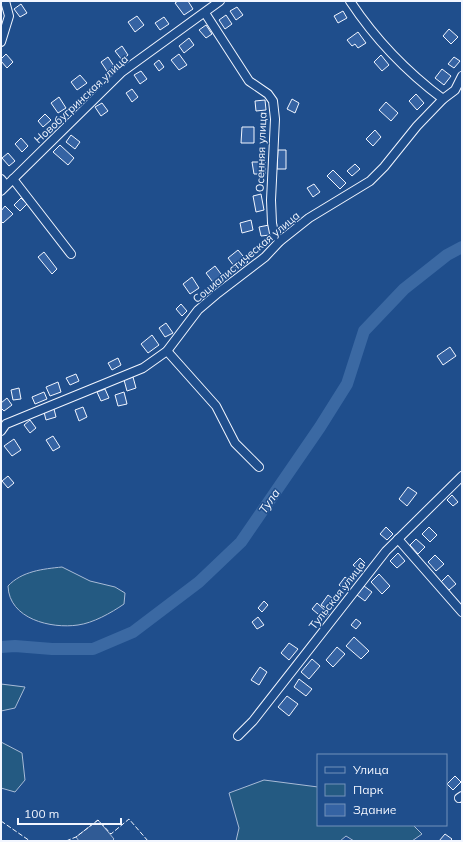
<svg xmlns="http://www.w3.org/2000/svg" width="463" height="842" viewBox="0 0 463 842" font-family="Mulish,sans-serif">
<style>
.green{fill:#245a82;stroke:#a8bbd7}
.parking{fill:#305b95;stroke:#a8bbd7}
.lines{fill:none;stroke-linecap:round;stroke-linejoin:round}
.river{stroke:#3b69a3;stroke-width:12}
.building{fill:#3563a3;stroke:#f2f6ff}
.minor-casing{stroke:#f2f6ff;stroke-width:10}
.minor{stroke:#1f4e8c;stroke-width:8}
.fence{stroke:#f2f6ff;stroke-width:1;stroke-dasharray:5 2;stroke-linecap:butt}
.labels{text-anchor:middle;dominant-baseline:central;stroke-width:3;stroke-linejoin:round;paint-order:stroke}
.street-label{font-size:11px;fill:#f2f6ff;stroke:#1f4e8c}
.water-label{font-size:12px;font-style:italic;fill:#f2f6ff;stroke:#1f4e8c}
</style>
<rect width="100%" height="100%" fill="#1f4e8c"/>
<g class="green">
<path d="M62,567L90,581L115,587L125,593L124,604C111,613 93,623 78,625C51,629 9,619 8,586C22,571 43,569 62,567Z"/>
<path d="M1,684L25,687L15,708L1,711Z"/>
<path d="M1,742L22,753L25,780L15,792L1,788Z"/>
<path d="M264,780L318,787V825H413L422,834L412,841H354L346,836L340,841H236L239,828L229,793Z"/>
</g>
<path class="parking" d="M98,820L114,839L112,841H79L76,837Z"/>
<g class="lines">
<path class="river" d="M1,647L15,646L52,649H93L133,632L199,582L241,542L320,427L347,384L364,331L404,289L447,255L462,247"/>
</g>
<g class="building">
<path d="M178,1H188L193,9L184,15L175,3Z"/>
<path d="M21,4L27,13L20,17L14,9Z"/>
<path d="M237,7L243,15L236,20L230,11Z"/>
<path d="M343,11L347,18L338,23L334,16Z"/>
<path d="M226,15L232,24L225,29L219,20Z"/>
<path d="M137,16L144,25L135,32L128,22Z"/>
<path d="M164,17L169,24L160,30L155,23Z"/>
<path d="M206,25L212,34L206,38L199,30Z"/>
<path d="M449,29L458,37L451,44L443,36Z"/>
<path d="M358,32L366,43L358,48L355,44L352,46L347,40Z"/>
<path d="M189,38L194,45L184,53L179,46Z"/>
<path d="M122,46L128,55L122,60L115,51Z"/>
<path d="M6,54L13,62L7,68L1,61V59Z"/>
<path d="M179,54L187,65L179,70L171,60Z"/>
<path d="M381,55L389,65L382,71L374,62Z"/>
<path d="M108,57L114,66L107,71L101,62Z"/>
<path d="M454,57L460,61L454,68L448,64Z"/>
<path d="M159,60L164,67L159,71L154,64Z"/>
<path d="M442,69L451,76L444,85L435,78Z"/>
<path d="M141,71L147,79L140,84L134,75Z"/>
<path d="M80,75L87,83L77,90L71,82Z"/>
<path d="M132,89L138,97L132,102L126,93Z"/>
<path d="M416,94L424,103L417,110L409,101Z"/>
<path d="M59,97L66,108L58,113L51,103Z"/>
<path d="M292,99L299,103L295,113L287,109Z"/>
<path d="M265,100L266,110L256,111L255,101Z"/>
<path d="M386,102L398,113L391,121L379,110Z"/>
<path d="M102,103L108,111L101,116L95,107Z"/>
<path d="M45,114L51,120L43,127L38,121Z"/>
<path d="M242,127H254V143H241Z"/>
<path d="M375,130L381,137L373,146L366,139Z"/>
<path d="M71,135L80,142L75,149L66,142Z"/>
<path d="M21,138L28,146L22,152L15,144Z"/>
<path d="M60,145L74,158L68,165L53,152Z"/>
<path d="M278,150H286V169H277Z"/>
<path d="M8,153L15,161L9,166L2,158Z"/>
<path d="M252,162H265V174H254Z"/>
<path d="M355,164L360,169L352,176L347,171Z"/>
<path d="M333,170L346,183L340,189L327,176Z"/>
<path d="M314,184L320,192L313,197L307,188Z"/>
<path d="M261,194L264,210L256,212L253,196Z"/>
<path d="M21,198L27,204L20,211L14,205Z"/>
<path d="M5,206L13,214L3,223L1,221V211Z"/>
<path d="M251,220L253,230L242,233L240,223Z"/>
<path d="M269,225L270,235L261,236L259,227Z"/>
<path d="M238,250L248,262L237,270L228,258Z"/>
<path d="M44,252L57,269L52,274L38,257Z"/>
<path d="M215,266L224,278L215,285L206,273Z"/>
<path d="M192,277L199,288L190,294L183,284Z"/>
<path d="M181,304L187,311L182,316L176,309Z"/>
<path d="M166,323L173,333L165,337L159,328Z"/>
<path d="M152,335L159,345L148,353L141,344Z"/>
<path d="M450,347L456,356L443,365L437,356Z"/>
<path d="M118,358L121,365L112,370L108,363Z"/>
<path d="M76,374L79,381L70,385L66,378Z"/>
<path d="M133,377L136,388L127,391L124,380Z"/>
<path d="M58,382L61,392L50,396L46,387Z"/>
<path d="M19,388L21,399L13,400L11,390Z"/>
<path d="M105,389L109,398L101,401L97,392Z"/>
<path d="M44,392L47,399L35,404L32,397Z"/>
<path d="M124,392L127,404L118,406L115,395Z"/>
<path d="M7,398L12,405L4,411L1,408V403Z"/>
<path d="M83,407L87,417L79,421L75,410Z"/>
<path d="M54,409L56,417L46,420L44,412Z"/>
<path d="M30,420L36,428L30,433L24,425Z"/>
<path d="M53,436L60,447L53,451L46,440Z"/>
<path d="M14,439L21,450L12,456L4,446Z"/>
<path d="M8,476L14,483L8,488L2,481Z"/>
<path d="M408,487L417,493L407,506L399,499Z"/>
<path d="M452,495L458,502L453,506L447,500Z"/>
<path d="M386,527L393,534L387,540L380,534Z"/>
<path d="M429,527L437,535L430,542L422,534Z"/>
<path d="M416,539L425,547L418,554L410,545Z"/>
<path d="M398,553L405,561L397,568L390,561Z"/>
<path d="M435,555L444,564L436,571L428,562Z"/>
<path d="M360,558L365,563L359,570L353,565Z"/>
<path d="M379,574L390,586L382,594L371,582Z"/>
<path d="M448,575L456,584L449,590L441,582Z"/>
<path d="M345,577L351,582L345,590L339,585Z"/>
<path d="M364,586L372,592L365,601L357,595Z"/>
<path d="M328,595L336,601L329,610L321,605Z"/>
<path d="M264,601L268,605L262,612L258,608Z"/>
<path d="M317,603L329,614L324,619L312,609Z"/>
<path d="M258,617L264,625L257,629L252,622Z"/>
<path d="M356,619L361,623L356,629L351,625Z"/>
<path d="M354,637L369,651L361,659L346,646Z"/>
<path d="M289,643L298,649L289,660L281,653Z"/>
<path d="M337,647L345,654L333,667L326,660Z"/>
<path d="M312,659L320,666L309,679L301,672Z"/>
<path d="M260,667L267,672L259,685L251,680Z"/>
<path d="M299,679L312,689L306,696L294,687Z"/>
<path d="M287,696L298,704L289,716L278,707Z"/>
<path d="M455,776L461,782L453,790L447,784Z"/>
<path d="M445,834L452,839L450,841H439Z"/>
</g>
<g class="lines">
<g class="minor-casing">
<g id="minor">
<path d="M350,1C375,39 407,72 443,99"/>
<path d="M205,13L249,81L268,94L273,101L275,119L271,200L272,223L274,233L280,241"/>
<path d="M1,42L9,16L5,1"/>
<path d="M1,179L6,185"/>
<path d="M13,179L71,254"/>
<path d="M1,191L122,72L220,1"/>
<path d="M167,351L216,406L235,443L259,467"/>
<path d="M1,431L6,424L143,368L167,351L198,310L218,293L265,257L280,241L309,218L370,181L384,167L417,126L443,99L455,90L462,76"/>
<path d="M398,539L462,612"/>
<path d="M238,736L253,721L386,551L462,476"/>
<path d="M459,798L462,796"/>
</g>
</g>
<use href="#minor" class="minor"/>
<g class="fence">
<path d="M1,821L30,841"/>
<path d="M66,841L76,837L98,820L111,834L129,819L148,841"/>
</g>
</g>
<g class="labels">
<g class="street-label">
<text transform="translate(81 99) rotate(-43)">Новобугринская улица</text>
<text transform="translate(261 152) rotate(-88)">Осенняя улица</text>
<text transform="translate(246 257) rotate(-40)">Социалистическая улица</text>
<text transform="translate(337 595) rotate(-52)">Тульская улица</text>
</g>
<g class="water-label">
<text transform="translate(269 501) rotate(-56)">Тула</text>
</g>
</g>
<rect width="463" height="842" fill="none" stroke="#f2f6ff" stroke-width="4"/>
<rect x="317" y="754" width="130" height="72" fill="#1f4e8c" stroke="#7391ba"/>
<rect x="325" y="767" width="20" height="6" fill="#1f4e8c" stroke="#7391ba"/>
<text x="353" y="774" font-size="12" fill="#f2f6ff">Улица</text>
<rect x="325" y="784" width="20" height="12" fill="#245a82" stroke="#7391ba"/>
<text x="353" y="794" font-size="12" fill="#f2f6ff">Парк</text>
<rect x="325" y="804" width="20" height="12" fill="#3563a3" stroke="#7391ba"/>
<text x="353" y="814" font-size="12" fill="#f2f6ff">Здание</text>
<path d="M18 818v6h103v-6" fill="none" stroke="#f2f6ff" stroke-width="2"/>
<text x="24" y="818" font-size="12" fill="#f2f6ff" stroke="#1f4e8c" stroke-width="3" paint-order="stroke">100 m</text>
</svg>
